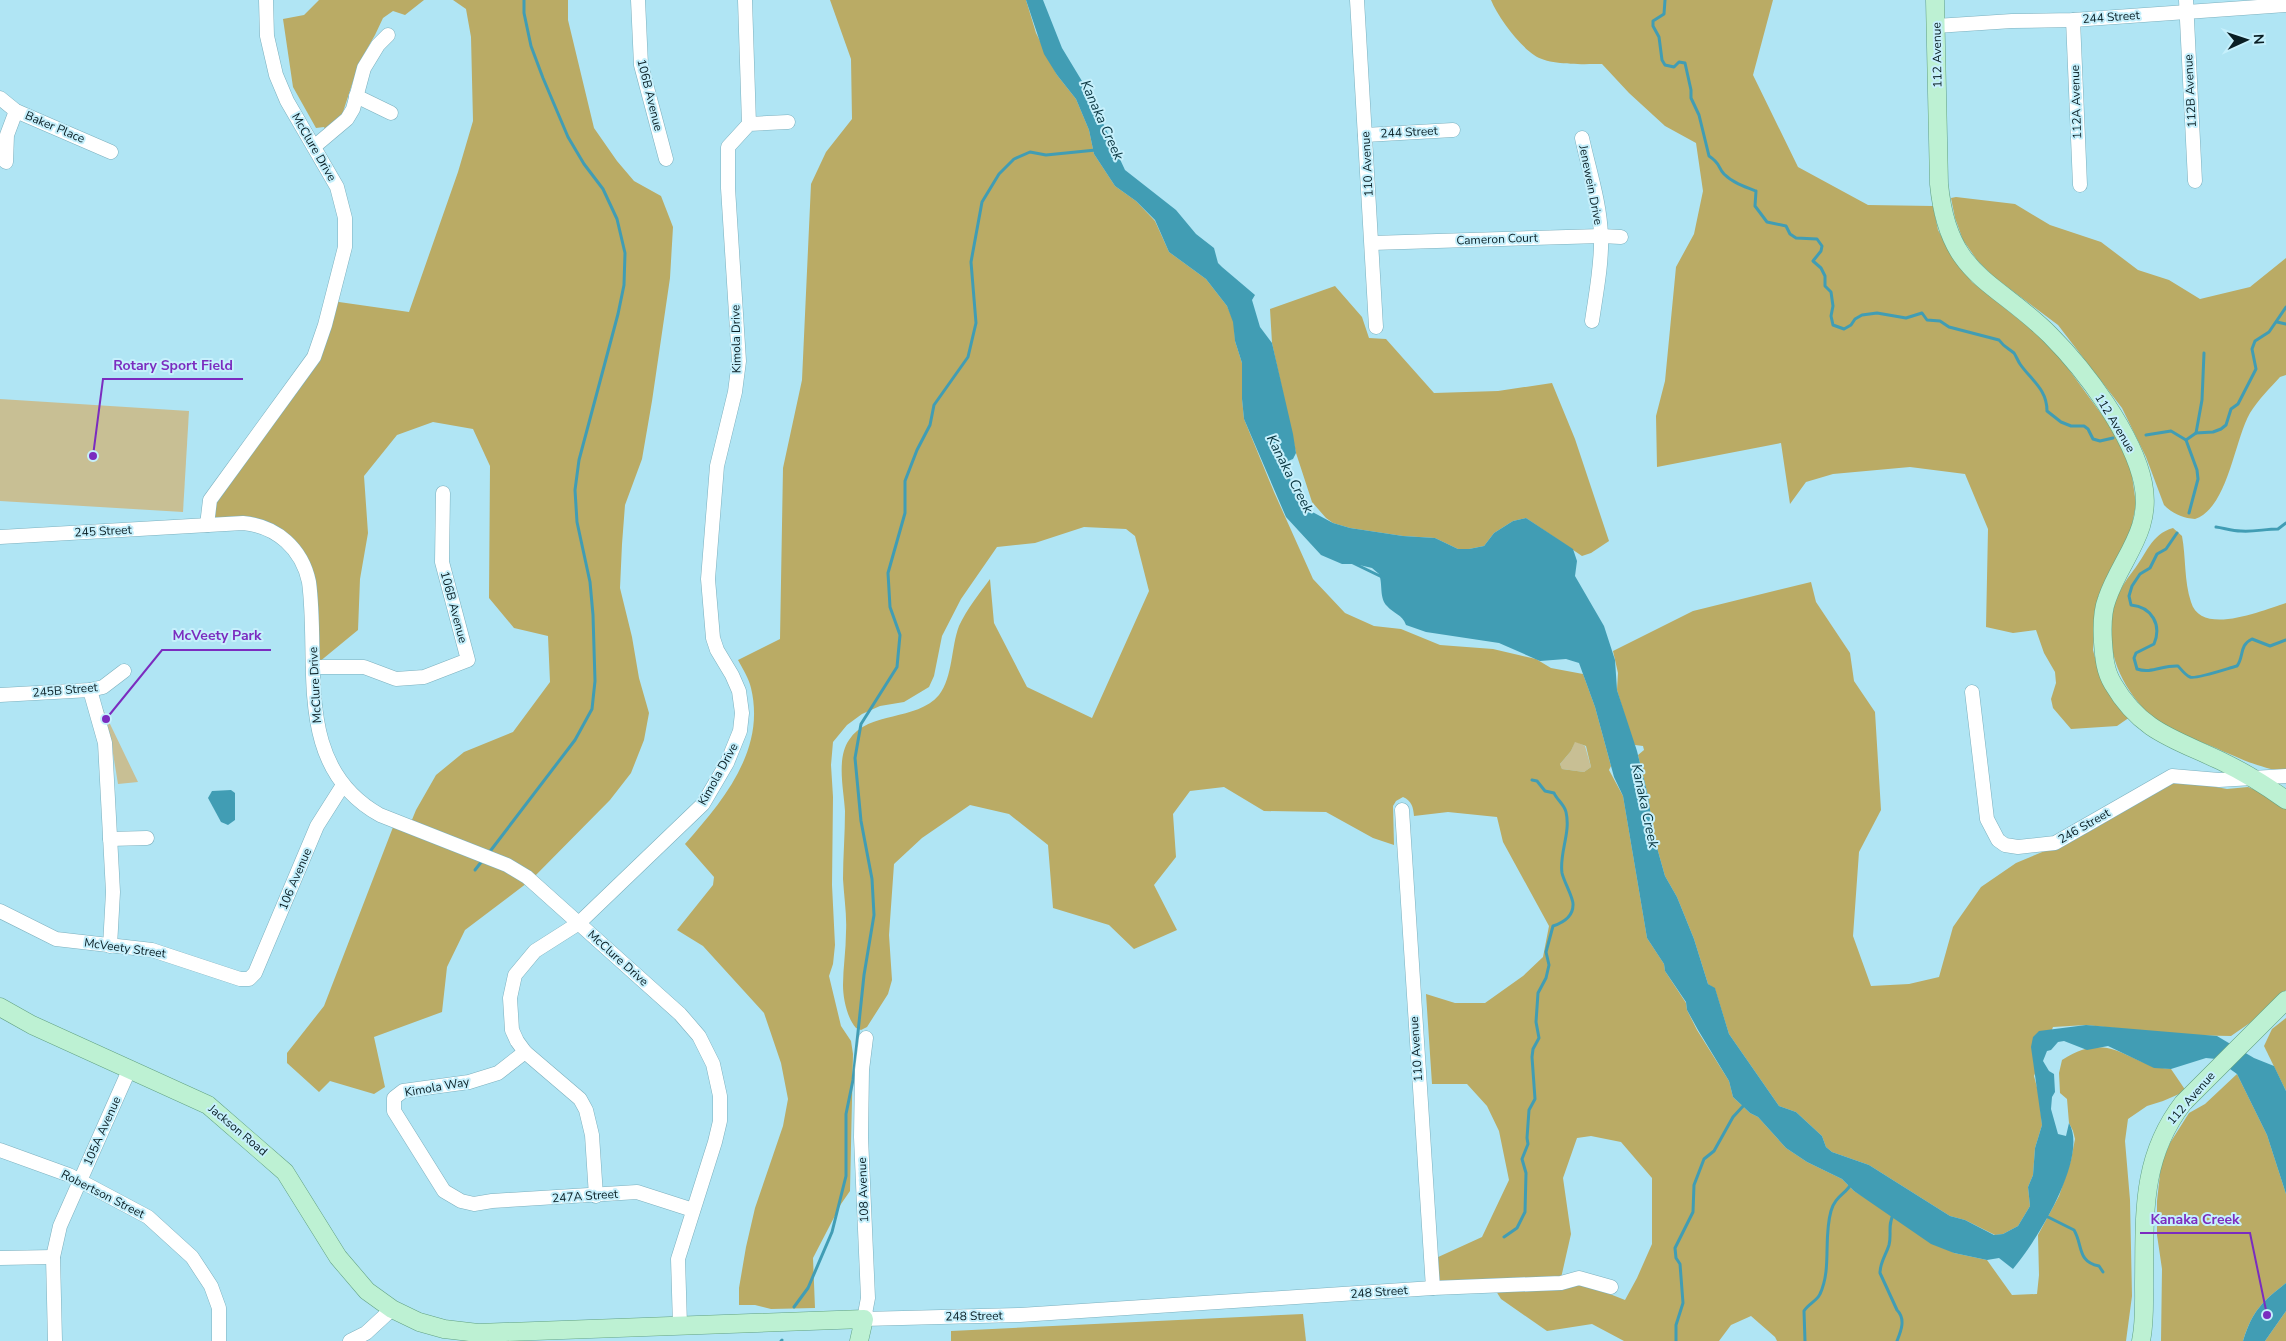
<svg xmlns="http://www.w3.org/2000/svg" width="2286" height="1341" viewBox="0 0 2286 1341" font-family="'Nunito Sans',sans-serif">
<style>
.green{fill:#c8bf94}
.forest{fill:#baab65;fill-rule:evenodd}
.water{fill:#419db4}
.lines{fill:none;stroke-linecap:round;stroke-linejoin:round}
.stream{stroke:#419db4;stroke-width:3}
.minor-casing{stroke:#7cb0be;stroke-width:15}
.major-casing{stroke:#61a182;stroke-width:19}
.minor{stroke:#fff;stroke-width:14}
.major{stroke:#bdf1d3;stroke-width:18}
.labels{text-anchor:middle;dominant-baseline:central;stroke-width:4;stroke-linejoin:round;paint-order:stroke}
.street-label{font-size:12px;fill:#091e24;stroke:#c6f0fc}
.water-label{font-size:14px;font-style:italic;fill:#07333d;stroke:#c6f0fc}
.leader{fill:none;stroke:#7b2cbf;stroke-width:2}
.callout-dot{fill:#7b2cbf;stroke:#c6f0fc;stroke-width:2}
.callout-label{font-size:14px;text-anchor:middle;font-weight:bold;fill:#7b2cbf;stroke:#c6f0fc;stroke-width:4;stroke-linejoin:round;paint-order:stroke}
</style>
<rect width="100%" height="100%" fill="#b0e5f4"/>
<g class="green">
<path d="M0,399L189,411L183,512L0,501Z"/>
<path d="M97,697L138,782L118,784L111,741Z"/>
<path d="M1575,741L1585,746L1591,767L1584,772L1562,769L1560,764L1571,751Z"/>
</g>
<g class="forest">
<path d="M319,0H424L405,15L393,11L383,18L375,35L359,63L342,115L325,129L324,127L316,128L293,87L283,19L304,15Z"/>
<path d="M453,0H568V20L594,128L617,161L634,181L661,196L673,227L670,278L652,401L642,459L625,505L622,544L620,588L632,637L639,678L649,713L644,740L631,773L610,800L531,880L465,930L447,967L442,1012L374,1037L385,1087L374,1094L330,1081L319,1092L287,1063V1053L324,1006L395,822L409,827L416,810L436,775L464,752L513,732L550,682L548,636L514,628L489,598L490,466L473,429L433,422L397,435L364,476L368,533L360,579L358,630L313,667L306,570L270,529L207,525L208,505L299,379L332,301L409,312L458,172L473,121L471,37L466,9Z"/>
<path d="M830,0H1026L1036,33L1057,75L1076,99L1089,130L1094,154L1115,186L1136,201L1155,221L1169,252L1206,279L1227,306L1234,322L1235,341L1242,363V399L1244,419L1274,492L1313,579L1345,613L1374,626L1401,629L1440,645L1493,649L1536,659L1551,668L1583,674L1595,707L1611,766L1609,770L1623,796L1647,938L1664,964L1665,971L1686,1003L1687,1010L1697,1030L1729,1081L1733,1097L1750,1113L1758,1117L1786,1148L1807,1162L1842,1179L1854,1191L1954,1253L1987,1260L2012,1295L2037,1294L2039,1275L2038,1235L2059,1196L2071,1160L2075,1139L2073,1131L2069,1123L2067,1099L2060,1093L2059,1073L2062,1060C2112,1028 2126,1066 2171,1069L2186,1091L2163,1101L2147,1106L2128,1119L2125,1141L2130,1200L2132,1296L2126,1341H1777L1775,1337L1751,1316L1731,1325L1719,1341H1624L1592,1324L1547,1331L1501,1299L1496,1291L1582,1283L1625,1300L1637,1278L1652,1244V1178L1621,1142L1591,1136L1577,1138L1563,1178L1571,1234L1561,1278L1442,1282L1438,1280L1436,1258L1482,1237L1509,1180L1499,1131L1487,1106L1467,1084H1432L1426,994L1455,1003H1485L1523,976L1543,957L1549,926L1503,842L1497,817L1448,812L1414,816C1413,807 1412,801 1403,797L1396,801L1393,806L1394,845L1373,838L1326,812L1264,811L1224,787L1190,791L1173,814L1176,857L1154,885L1177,930L1134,949L1109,925L1053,908L1048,845L1009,814L970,805L922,838L894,864L889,935L892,980L888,994L867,1027L861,1030L856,1028C847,1018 843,998 843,985C843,968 846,950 846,932C847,915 844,897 843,879C843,857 845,834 845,811C844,790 836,759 849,740C869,710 916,722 939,695C953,677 951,647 959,626C967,609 979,594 990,579L994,623L1027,687L1092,718L1149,591L1135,536L1126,529L1084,527L1035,543L997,547L961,599L942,636L934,676L929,687L904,702L880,706L862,714L847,725L833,742L831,765L833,797L832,885L835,945L833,964L829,976L841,1026L851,1041L853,1054L850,1191L841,1204L813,1258L815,1308L771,1309L755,1305H739V1288L746,1247L755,1208L783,1126L788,1099L781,1063L764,1013L703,946L677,930L713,885L714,877L685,844C723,801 766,750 751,688C749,679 743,669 738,660L780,639L783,468L802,380L811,184L826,152L852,119L851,59ZM1575,742L1586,746L1591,767L1584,772L1562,769L1560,764L1571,751Z"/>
<path d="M1491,0H1773L1753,75L1798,167L1868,205L1933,206L1938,230L1953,258L1972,282L2027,326L2047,343L2067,367L2105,419L2120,443L2131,469L2136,504L2131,530L2096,604L2093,650L2100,677L2130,717L2117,726L2071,729L2053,708L2051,699L2056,683L2055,672L2044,653L2036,630L2013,633L1986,627L1988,529L1965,474L1910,467L1833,474L1806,482L1790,504L1781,443L1657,467L1656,416L1665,381L1676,267L1694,234L1703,191L1696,143L1665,126L1629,93L1602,64C1584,64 1549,66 1534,55C1518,44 1498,17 1491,0Z"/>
<path d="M1956,197L2015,204L2050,225L2101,242L2138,270L2169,280L2200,299L2250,287L2286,258V375L2280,377C2270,388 2258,400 2250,413C2234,441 2228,508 2195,519C2183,518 2173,514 2164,505L2146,457L2122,408L2058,325L1993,276L1977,260L1963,240L1955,218L1951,198Z"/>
<path d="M1335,286L1362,317L1369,338L1386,339L1434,393L1498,391L1552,383L1575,439L1609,541L1591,553L1582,556L1526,518L1513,521L1494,533L1484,546L1469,549H1458L1435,538L1403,536L1350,528L1333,523L1326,518L1312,502L1296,453L1272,343L1270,309Z"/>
<path d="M2173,528L2182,536C2186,557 2184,581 2191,602C2201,637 2263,610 2286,603V772C2256,767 2239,758 2211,746C2193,738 2172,734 2157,721C2110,682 2093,620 2133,571C2146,555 2151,534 2173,528Z"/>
<path d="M1811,582L1816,602L1850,653L1854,681L1875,712L1881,810L1859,852L1853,936L1871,986L1909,984L1939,977L1953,927L1981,887L2016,863L2047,850L2060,847L2094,829L2167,784L2179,780L2227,789L2248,787L2267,795L2286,809V990L2257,1018L2231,1036L2181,1035L2086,1025L2053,1027L2034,1076L2039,1095L2042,1125L2035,1148L2033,1175L2028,1187L2030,1206L2018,1226L2003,1234L1995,1235L1965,1220L1950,1216L1869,1165L1832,1152L1826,1147L1822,1136L1796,1112L1779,1106L1729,1034L1715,989L1708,984L1694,939L1677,897L1665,876L1654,837L1648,796L1638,755L1644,750L1643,746L1635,745L1632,740L1617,690L1618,673L1613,651L1693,611Z"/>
<path d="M2286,1018V1091L2264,1046L2272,1029Z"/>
<path d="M2237,1074L2267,1135L2286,1194V1283C2262,1302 2252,1311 2243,1341H2161L2162,1269L2157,1235V1201L2161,1165L2170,1143L2189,1113L2205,1104Z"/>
<path d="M2286,1311V1341H2265Z"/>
<path d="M1303,1314L1306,1341H951V1331Z"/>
</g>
<g class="water">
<path d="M1026,0H1043L1062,48L1088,91L1125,170L1176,210L1196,234L1214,248L1218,263L1222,267L1255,295L1252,300L1260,327L1272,343L1293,434L1296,453L1293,459L1288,461L1287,467L1291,482L1305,508L1333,523L1350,528L1403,536L1435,538L1458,549H1469L1484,546L1494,533L1513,521L1526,518L1573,549L1577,561L1575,576L1604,626L1615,660L1617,690L1637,751L1648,796L1654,837L1665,876L1677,897L1694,939L1708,984L1715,988L1729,1034L1779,1106L1796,1112L1822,1136L1826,1147L1832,1152L1869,1165L1950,1216L1965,1220L1994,1235L2003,1234L2018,1226L2030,1206L2028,1187L2033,1175L2035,1148L2042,1125L2031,1047L2033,1037L2039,1031L2086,1025L2217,1036L2254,1058L2274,1066L2286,1091V1194L2267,1135L2237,1074L2216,1059L2206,1058L2171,1069L2154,1068L2108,1046L2087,1050L2064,1041L2058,1042L2051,1050L2047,1051L2043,1061L2049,1071L2054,1074L2055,1092L2052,1097L2051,1109L2058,1134L2066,1136L2069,1123C2089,1157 2036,1242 2013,1269L1999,1258L1987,1260L1954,1253L1931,1244L1854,1191L1842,1179L1807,1162L1786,1148L1758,1117L1750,1113L1733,1097L1729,1081L1698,1030L1687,1010L1686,1002L1665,971L1664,964L1647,938L1623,796L1614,777L1595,707L1579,663L1566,659L1540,661L1499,643L1426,632L1406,625C1402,614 1394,614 1387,606C1379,598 1383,584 1379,574L1372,568L1355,564H1342L1321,555L1286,517L1244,419L1242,399V363L1235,341L1233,322L1227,306L1206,279L1169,252L1155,220L1136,201L1115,186L1094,154L1089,130L1076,99L1057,75L1044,54Z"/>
<path d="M231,790L235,793V820L228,825L221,822L208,798L212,791Z"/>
<path d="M2286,1283V1311L2265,1341H2243C2252,1311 2262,1302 2286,1283Z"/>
</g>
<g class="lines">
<g class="stream">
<path d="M1665,0L1664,14L1653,21V26L1659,37L1662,60L1665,65L1674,67L1679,62L1685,63L1691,90V98L1699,115L1709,156C1721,164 1717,166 1724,174C1733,183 1745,187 1756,191L1755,206L1767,222L1786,226L1790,234L1796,238L1817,239L1822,246L1821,251L1813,261L1821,268L1825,276V286L1831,292L1833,306L1831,316L1833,325L1844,329L1851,325L1855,319L1862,315L1877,313L1906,318L1922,313L1927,320L1940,321L1949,327L1999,340C2004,347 2008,348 2014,353C2016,356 2018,361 2020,364C2031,380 2047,389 2047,411L2061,422L2071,426H2084L2088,429L2093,439L2100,441L2113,438"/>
<path d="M2277,322L2286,324"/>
<path d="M2196,433L2202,400L2204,353"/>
<path d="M2146,435L2171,431L2186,440L2197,470L2198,479L2189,513"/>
<path d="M2186,440L2196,433L2213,432L2221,429L2226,425L2231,409L2238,404L2256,369L2252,349L2255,341L2269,332L2286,307"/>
<path d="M2216,527C2224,528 2232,531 2241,531C2254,532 2265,529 2278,529L2286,523"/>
<path d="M2177,533L2166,549L2157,554L2150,568L2140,574L2132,586L2129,596L2131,605C2152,607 2162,625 2154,644L2136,653L2134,658L2137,669C2151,674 2163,665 2178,666C2181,669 2185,675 2190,677C2194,680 2229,668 2237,666C2244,657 2239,645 2252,639L2270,646L2286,640"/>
<path d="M1351,562L1384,578"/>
<path d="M488,854L575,740L592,709L595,681L593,615L590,582L577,522L575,490L579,460L618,314L624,285L625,253L617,219L603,189L584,164L568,137L543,78L531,46L524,13V0"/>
<path d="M475,870L482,861"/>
<path d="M1894,1213C1887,1225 1892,1234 1889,1245C1886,1255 1880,1262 1880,1273L1897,1310C1906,1319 1901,1331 1897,1341"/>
<path d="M2044,1215L2074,1230C2083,1245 2077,1262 2099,1266L2103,1272"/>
<path d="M1504,1237L1517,1228L1525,1212L1526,1173L1522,1159L1528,1144L1527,1138L1529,1110L1535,1099L1532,1057L1533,1049L1539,1038L1536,1022L1538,993L1546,978L1549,965L1546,952L1553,926C1562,923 1573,917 1573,905C1574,899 1564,882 1562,873C1559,853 1571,833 1566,812C1564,804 1557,800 1554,793L1545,791L1537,781L1532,780"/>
<path d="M794,1307L808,1288L832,1232L846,1176V1114L853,1080L864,975L874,915L872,879L861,821L855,758L861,724L897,667L900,635L890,607L888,573L905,513V481L917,450L930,425L934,405L968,357L976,323L971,262L982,202L999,174L1014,159L1030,152L1046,155L1096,150"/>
<path d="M781,1341L782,1340"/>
<path d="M1676,1341V1325L1683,1303L1680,1264L1676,1258L1675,1248L1693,1212L1694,1185L1704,1159L1714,1151L1733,1117L1745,1104"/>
<path d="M1805,1341L1804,1311C1808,1304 1817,1301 1820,1294C1832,1268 1823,1239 1831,1211C1835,1196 1846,1194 1851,1184"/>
</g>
<g class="minor-casing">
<g id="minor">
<path d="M638,0L641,65L666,159"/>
<path d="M745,0L749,124"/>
<path d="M1357,0L1376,327"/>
<path d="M2186,0L2195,181"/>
<path d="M2073,20L2080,185"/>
<path d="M1936,26L2012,21L2073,20L2286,5"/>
<path d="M356,96L391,113"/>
<path d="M0,98L16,111L111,152"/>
<path d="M1365,135L1453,130"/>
<path d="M1582,138C1589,170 1600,203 1601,236C1602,264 1596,293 1592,321"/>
<path d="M315,146L347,119L353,109L364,68L378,45L388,35"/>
<path d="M6,162L7,135L16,111"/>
<path d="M1372,243L1601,236L1621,237"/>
<path d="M207,525L210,500L314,357L325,325L345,247V218L337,187L287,101L276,75L267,36L266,0"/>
<path d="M0,537L243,523C277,526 302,549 309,582C320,664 292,766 380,815L507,865L527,877L680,1014L699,1036L713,1064L720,1096V1121L715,1142L678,1259L680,1325"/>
<path d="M313,667H364L396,679L424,677L468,660L442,562L443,493"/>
<path d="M90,690L105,743L113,892L110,946"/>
<path d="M1972,692L1987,819L1998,840L2005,845L2018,847L2055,843L2172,776L2219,780L2286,776"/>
<path d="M0,695L90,690L103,687L124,671"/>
<path d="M1402,810L1433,1288"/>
<path d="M110,839L147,838"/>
<path d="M0,911L56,939L152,950L240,979H249L255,973L317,826L343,785"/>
<path d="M866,1038L862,1070L861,1137L868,1298L864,1319L1020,1315L1433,1288L1561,1283L1579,1278L1611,1287"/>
<path d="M525,1052L498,1073L469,1082L403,1091L394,1098V1111L444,1191L461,1201L474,1204L492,1201L637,1192L693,1210"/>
<path d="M0,1150L69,1175L148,1217L192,1257L211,1286L219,1308V1341"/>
<path d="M596,1196L592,1135L586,1110L580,1099L525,1052L517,1041L512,1030L510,998L515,975L535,951L579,923L703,804L727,763L740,731L742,713L739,691L732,675L717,650L713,638L708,579L717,466L735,392L739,361L728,188V147L749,124L788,122"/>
<path d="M0,1258L53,1257"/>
<path d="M55,1341L53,1257L60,1226L130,1068"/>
<path d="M350,1341L366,1333L392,1309"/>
</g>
</g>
<g class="major-casing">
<g id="major">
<path d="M1935,0L1939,184C1948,277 1994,279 2050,335C2085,370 2133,434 2143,483C2153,531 2121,558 2107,599C2102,612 2102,627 2103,642C2104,657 2105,671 2113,684C2141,732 2175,739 2221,761C2244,772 2265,785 2286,800"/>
<path d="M0,1007L32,1025L208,1105L285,1172L338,1257L367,1291L392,1309L419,1322L444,1329L478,1333L864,1319L859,1341"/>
<path d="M2141,1341C2145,1322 2144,1303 2144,1283C2145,1216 2140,1159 2183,1103L2286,1000"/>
</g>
</g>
<use href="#minor" class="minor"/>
<use href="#major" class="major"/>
</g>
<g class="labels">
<g class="street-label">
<text transform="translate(2111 17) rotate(-4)">244 Street</text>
<text transform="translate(1937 55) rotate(-91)">112 Avenue</text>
<text transform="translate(2190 91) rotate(-93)">112B Avenue</text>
<text transform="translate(650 95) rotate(76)">106B Avenue</text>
<text transform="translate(2076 102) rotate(-92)">112A Avenue</text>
<text transform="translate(55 127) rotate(23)">Baker Place</text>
<text transform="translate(1409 132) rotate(-3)">244 Street</text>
<text transform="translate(314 147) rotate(60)">McClure Drive</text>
<text transform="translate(1367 164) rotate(-93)">110 Avenue</text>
<text transform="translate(1591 185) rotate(79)">Jenewein Drive</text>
<text transform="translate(1497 239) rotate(-2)">Cameron Court</text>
<text transform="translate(736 339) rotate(-91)">Kimola Drive</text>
<text transform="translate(2115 423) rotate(59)">112 Avenue</text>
<text transform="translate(103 531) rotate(-3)">245 Street</text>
<text transform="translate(454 607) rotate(75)">106B Avenue</text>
<text transform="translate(315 685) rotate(-93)">McClure Drive</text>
<text transform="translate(65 690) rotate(-5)">245B Street</text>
<text transform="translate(718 774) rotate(-61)">Kimola Drive</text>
<text transform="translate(2084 826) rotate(-30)">246 Street</text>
<text transform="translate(295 879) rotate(-67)">106 Avenue</text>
<text transform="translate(125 948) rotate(8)">McVeety Street</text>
<text transform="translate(618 958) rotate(42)">McClure Drive</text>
<text transform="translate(1416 1049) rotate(-94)">110 Avenue</text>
<text transform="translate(437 1087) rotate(-10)">Kimola Way</text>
<text transform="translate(2191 1098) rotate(-49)">112 Avenue</text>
<text transform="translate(238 1130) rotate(40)">Jackson Road</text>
<text transform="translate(102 1131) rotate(-66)">105A Avenue</text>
<text transform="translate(863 1190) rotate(-92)">108 Avenue</text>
<text transform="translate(103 1194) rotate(27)">Robertson Street</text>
<text transform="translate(585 1196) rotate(-4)">247A Street</text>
<text transform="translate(1379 1292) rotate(-4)">248 Street</text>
<text transform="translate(974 1316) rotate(-1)">248 Street</text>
</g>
<g class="water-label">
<text transform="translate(1102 120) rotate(66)">Kanaka Creek</text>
<text transform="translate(1290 474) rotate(63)">Kanaka Creek</text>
<text transform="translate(1645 806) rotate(78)">Kanaka Creek</text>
</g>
</g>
<path class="leader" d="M93 456L103 379H243M106 719L162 650H271M2267 1315L2250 1233H2140"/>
<g class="callout-dot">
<circle cx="93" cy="456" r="5"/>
<circle cx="106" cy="719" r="5"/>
<circle cx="2267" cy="1315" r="5"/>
</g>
<g class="callout-label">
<text x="173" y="370">Rotary Sport Field</text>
<text x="217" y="640">McVeety Park</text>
<text x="2195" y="1224">Kanaka Creek</text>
</g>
<g transform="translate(2246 40) rotate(87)" stroke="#c6f0fc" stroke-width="4" paint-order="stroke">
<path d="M0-4L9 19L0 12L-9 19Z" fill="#091e24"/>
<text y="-8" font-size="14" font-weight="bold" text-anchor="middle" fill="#091e24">N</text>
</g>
</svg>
